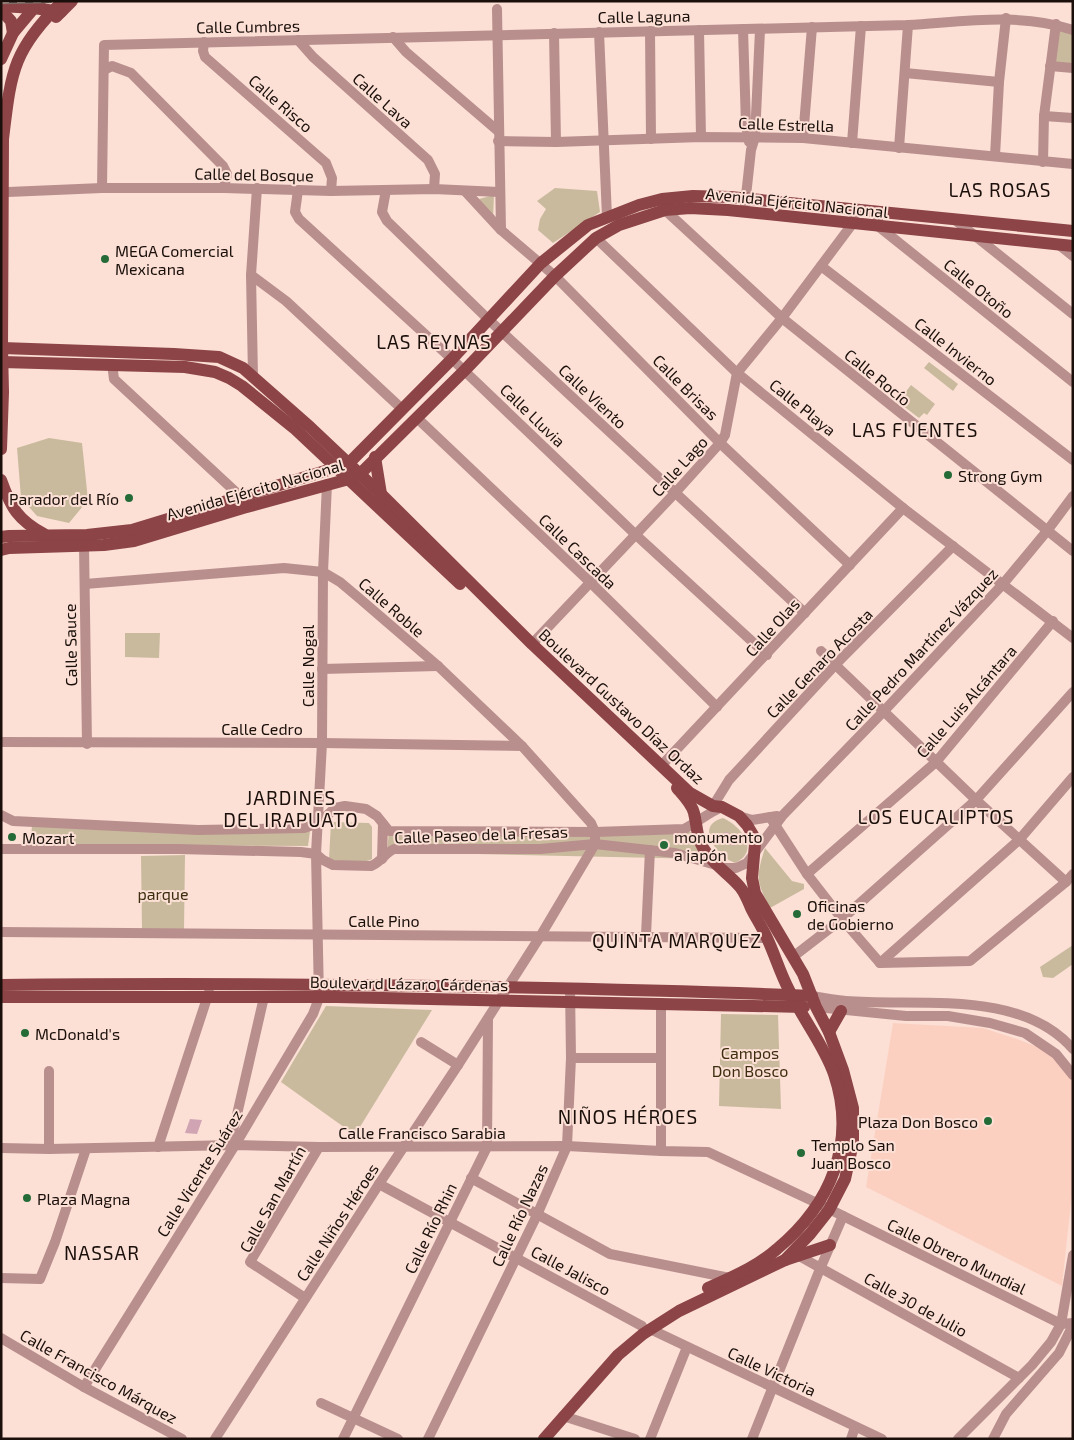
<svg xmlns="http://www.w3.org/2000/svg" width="1074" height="1440" viewBox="0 0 1074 1440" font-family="'Exo 2',sans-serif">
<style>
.built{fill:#fcd0c1}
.green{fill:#c9ba9d}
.water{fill:#d0a4b3}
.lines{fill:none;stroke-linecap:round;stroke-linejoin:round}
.minor{stroke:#b98f8e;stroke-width:10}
.major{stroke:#8c4447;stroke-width:12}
.rail-casing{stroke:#806d66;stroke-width:4.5}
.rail{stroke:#fce0d6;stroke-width:2.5;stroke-dasharray:8;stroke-linecap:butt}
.major-bridge{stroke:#8c4447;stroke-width:12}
.poi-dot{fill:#256b38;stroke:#fce0d6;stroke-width:2}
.labels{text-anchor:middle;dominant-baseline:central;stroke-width:4;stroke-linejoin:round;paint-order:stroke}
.street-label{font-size:16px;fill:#1a0f0a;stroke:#fce0d6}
.poi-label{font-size:16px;fill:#1a0f0a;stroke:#fce0d6;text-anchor:start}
.park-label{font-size:16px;fill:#3c2e0e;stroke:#fce0d6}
.quarter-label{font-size:19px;letter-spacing:1px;fill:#1a0f0a;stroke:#fce0d6}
</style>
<rect width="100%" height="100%" fill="#fce0d6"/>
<path class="built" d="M893,1023L983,1028L1017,1039L1056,1054L1073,1075V1184L1062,1286L866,1187Z"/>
<g class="green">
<path d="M1057,30L1073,34V67L1052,64Z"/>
<path d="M555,188L597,191L600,212L553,243L538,230L540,219L546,209L537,201Z"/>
<path d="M494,195L493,219L479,199Z"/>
<path d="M929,362L958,384L953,391L924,368Z"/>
<path d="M911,385L935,404L927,415L924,413L919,418L898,402Z"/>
<path d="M49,438L82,443L88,500L69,523L37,516L21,498L17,448Z"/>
<path d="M125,633H160L159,658L125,657Z"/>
<path d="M723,818C741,826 761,851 735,863C718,857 693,826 723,818Z"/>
<path d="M331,822L369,823L372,827V859C362,864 338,865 329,859Z"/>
<path d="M32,826L310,831L308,846L30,845Z"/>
<path d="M389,831L691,832L706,859L387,852Z"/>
<path d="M765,848L792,881L804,884V889L770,908C756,881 756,877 765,848Z"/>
<path d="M185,855L184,931L142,930L141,856Z"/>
<path d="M1073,945V964L1053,978L1043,977L1040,967Z"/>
<path d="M326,1006L432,1010L355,1135L281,1082Z"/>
<path d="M721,1014L778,1015L781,1109L719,1106Z"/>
</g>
<g class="water">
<path d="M728,832L733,839L734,846L728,844L723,838V833Z"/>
<path d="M190,1119L202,1120L197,1134L185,1133Z"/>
</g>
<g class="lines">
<g class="minor">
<path d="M497,9L501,230"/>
<path d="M743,29L746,125L749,142"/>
<path d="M699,30L701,137"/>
<path d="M650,31L651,139"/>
<path d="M599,32L607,217"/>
<path d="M554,33L556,142"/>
<path d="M393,37L406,52L498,131"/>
<path d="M298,40L313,57L428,160L435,174L434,189"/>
<path d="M204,42L203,51L205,57L326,163L332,178L331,191"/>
<path d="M1050,66L1073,68"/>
<path d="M104,70L112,66L131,73L223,166L227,174L224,188"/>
<path d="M905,73L999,82"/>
<path d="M1044,116L1073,118"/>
<path d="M803,138L812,27"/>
<path d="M498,141L556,142L701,137L803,138L1073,164"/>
<path d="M852,143L861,26"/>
<path d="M899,148L908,25"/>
<path d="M995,156L999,82L1006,18"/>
<path d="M1043,162L1044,116L1056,24"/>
<path d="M102,188L104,45L908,25C962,22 1020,12 1073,30"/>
<path d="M298,190L295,212L299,219L452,359L636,535L767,655"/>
<path d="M386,190L382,212L387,221L489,320L805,613"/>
<path d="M465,191L501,230L555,276L720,443L850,565"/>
<path d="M8,192L102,188H224L331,191L434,189L499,192"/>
<path d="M664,205L665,210L782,318L1073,551"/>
<path d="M745,205L751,150L755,137L760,30"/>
<path d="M878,212V226L1073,382"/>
<path d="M954,219L1073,314"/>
<path d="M596,238L737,373L903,508L1073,638"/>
<path d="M1058,244L1073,256"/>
<path d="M821,266L1073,460"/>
<path d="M251,275L286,301L402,409"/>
<path d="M112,364L114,379L240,496"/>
<path d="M253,376L251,275L257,188"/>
<path d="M417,418L590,582L717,707"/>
<path d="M84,546L87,744"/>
<path d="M85,584L284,568L323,572L340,582L359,598L438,666L522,746L591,823L595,832V844L541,935L458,1065L379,1184L215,1439"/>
<path d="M532,644L675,493L720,443L725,435L737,373L782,318L853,223L854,216"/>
<path d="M821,651L976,800L1066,882"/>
<path d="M322,669L438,666"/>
<path d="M1,742L322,743L522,746"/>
<path d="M662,765L903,508"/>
<path d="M713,806L729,780L835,665L953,546"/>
<path d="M1,815L13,821L198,830L304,828L319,823L335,808L345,806L366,809L377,816L389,831L595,832L684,829C698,822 708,813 722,807"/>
<path d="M739,816L752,820L777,816"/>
<path d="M770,817L807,874L842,919L880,963"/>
<path d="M1,849H178L301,852L316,854L323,860L333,865L371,866C381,862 385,853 394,849H540L595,844L675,853L726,868H736L747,863L783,815L883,712L1003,584L1047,531L1073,496"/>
<path d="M382,859L383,824"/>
<path d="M807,874L936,762L1053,621"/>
<path d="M1,932L767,938"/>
<path d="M646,935L650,850"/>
<path d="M794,956L842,919L976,800L1073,692"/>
<path d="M880,963L1019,840L1073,777"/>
<path d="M880,963L970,961L1066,882L1073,874"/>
<path d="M812,996C823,998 834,1000 846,1001C917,1007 1020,988 1073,1049"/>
<path d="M661,1003V1151"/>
<path d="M816,1007L906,1016H948L990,1023L1025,1033L1056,1054L1073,1075"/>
<path d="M421,1042L458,1065"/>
<path d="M571,1058H661"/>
<path d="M49,1071V1149"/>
<path d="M230,1145L264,997"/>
<path d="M158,1147L209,992"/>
<path d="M1,1148L49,1149L235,1145L319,1147L567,1146L661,1151L708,1152L819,1204L1061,1324L1073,1323"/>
<path d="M471,1178L610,1254L730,1278"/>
<path d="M379,1184L642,1326"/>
<path d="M799,1256L1019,1378"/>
<path d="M1,1278L40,1279L55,1242L86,1149"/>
<path d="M305,1298L250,1262L319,1147"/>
<path d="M650,1329L882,1439"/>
<path d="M1,1338L84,1387L182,1439"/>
<path d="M84,1387L235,1145L313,1014L319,998L316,854L322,743L323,572L327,484"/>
<path d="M321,1403L398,1439"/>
<path d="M563,1416L635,1439"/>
<path d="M343,1439L487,1147L488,1019"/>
<path d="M428,1439L537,1215L567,1146L571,1058L570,988"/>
<path d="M650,1439L687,1347"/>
<path d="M752,1439L820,1269L843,1216"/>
<path d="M851,1439L855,1427"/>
<path d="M958,1439L1032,1365L1051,1342L1061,1324L1073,1255"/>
<path d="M993,1439L1006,1414L1059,1353L1073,1325"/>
</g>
<g class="major">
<path d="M1,6L34,8L61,12"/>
<path d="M1,10L11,21L13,33"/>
<path d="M56,17L72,1"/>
<path d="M1,59L13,33L40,1"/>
<path d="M2,348L174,354L219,357L243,368L310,427L381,494L532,644L690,793L713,806L722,807L739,816L747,825L753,835L755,844L752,878L755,893L803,974L816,1007L829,1032L843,1070L853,1108V1143L845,1179L829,1210L810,1234L785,1260L679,1311L643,1334L618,1355L544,1439"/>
<path d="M2,362L185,367L215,372L229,378L242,386L294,428L460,584"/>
<path d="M1,449L3,392L2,348L3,139"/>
<path d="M375,457L381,494"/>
<path d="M1,480C11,508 18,520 44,534"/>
<path d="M1,537L9,536L87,535L132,530L348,464L452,359L541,263L588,225L639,205L662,199L693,196L730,197L1073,231"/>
<path d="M1,550L9,548L104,545L134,541L243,508L349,479L360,474L464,371L555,276L596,238L619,225L665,210L690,208L728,210L1073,246"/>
<path d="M677,788C683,795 692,804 694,813C698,830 696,840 708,855C717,867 731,876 740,887C745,893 748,901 751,908C756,918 762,927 767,938C775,955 780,973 789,990C802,1018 824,1045 834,1074C857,1142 831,1204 777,1249C757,1267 732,1277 708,1288"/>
<path d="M1,985C167,983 333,984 498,987C603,989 707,991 812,996"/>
<path d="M1,997H336L804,1007"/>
<path d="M829,1032L841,1011"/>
<path d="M785,1260L830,1245"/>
</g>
<g class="rail-casing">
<path id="rail" d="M1,2L50,1"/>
</g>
<use href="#rail" class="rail"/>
<path class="major-bridge" d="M3,139C11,73 12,50 63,1"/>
</g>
<g class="poi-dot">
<circle cx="105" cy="259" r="5"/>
<circle cx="948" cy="475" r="5"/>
<circle cx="129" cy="498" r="5"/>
<circle cx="12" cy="837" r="5"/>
<circle cx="664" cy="845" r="5"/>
<circle cx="797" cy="914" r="5"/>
<circle cx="25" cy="1033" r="5"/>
<circle cx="988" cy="1121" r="5"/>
<circle cx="801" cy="1153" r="5"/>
<circle cx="27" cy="1198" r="5"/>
</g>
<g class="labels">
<g class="street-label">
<text transform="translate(644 16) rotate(-1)">Calle Laguna</text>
<text transform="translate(248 26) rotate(-1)">Calle Cumbres</text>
<text transform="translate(383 100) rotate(42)">Calle Lava</text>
<text transform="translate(281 103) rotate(41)">Calle Risco</text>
<text transform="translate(786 124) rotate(2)">Calle Estrella</text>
<text transform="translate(254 174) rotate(1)">Calle del Bosque</text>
<text transform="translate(797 202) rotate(6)">Avenida Ejército Nacional</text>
<text transform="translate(979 288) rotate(39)">Calle Otoño</text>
<text transform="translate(956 351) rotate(38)">Calle Invierno</text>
<text transform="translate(878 377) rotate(39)">Calle Rocío</text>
<text transform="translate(686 387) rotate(45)">Calle Brisas</text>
<text transform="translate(593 396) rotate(43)">Calle Viento</text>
<text transform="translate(803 407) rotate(39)">Calle Playa</text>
<text transform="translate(533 415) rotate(44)">Calle Lluvia</text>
<text transform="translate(679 466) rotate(-48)">Calle Lago</text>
<text transform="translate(255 489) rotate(-16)">Avenida Ejército Nacional</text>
<text transform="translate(578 551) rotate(44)">Calle Cascada</text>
<text transform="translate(392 607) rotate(41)">Calle Roble</text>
<text transform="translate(772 627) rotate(-48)">Calle Olas</text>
<text transform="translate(70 645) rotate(-91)">Calle Sauce</text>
<text transform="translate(921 649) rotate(-47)">Calle Pedro Martínez Vázquez</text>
<text transform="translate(819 663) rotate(-46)">Calle Genaro Acosta</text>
<text transform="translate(307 666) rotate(-90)">Calle Nogal</text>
<text transform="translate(966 701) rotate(-49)">Calle Luis Alcántara</text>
<text transform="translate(622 706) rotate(43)">Boulevard Gustavo Díaz Ordaz</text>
<text x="262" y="728">Calle Cedro</text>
<text transform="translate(481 834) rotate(-2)">Calle Paseo de la Fresas</text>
<text x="384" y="920">Calle Pino</text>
<text transform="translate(409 983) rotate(1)">Boulevard Lázaro Cárdenas</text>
<text x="422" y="1132">Calle Francisco Sarabia</text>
<text transform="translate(199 1173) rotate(-58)">Calle Vicente Suárez</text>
<text transform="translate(272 1199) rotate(-61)">Calle San Martín</text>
<text transform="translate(519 1215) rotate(-65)">Calle Río Nazas</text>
<text transform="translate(337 1222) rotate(-57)">Calle Niños Héroes</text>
<text transform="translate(430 1228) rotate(-64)">Calle Río Rhin</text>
<text transform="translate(957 1256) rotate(26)">Calle Obrero Mundial</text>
<text transform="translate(571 1270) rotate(28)">Calle Jalisco</text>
<text transform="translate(916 1304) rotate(29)">Calle 30 de Julio</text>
<text transform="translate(772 1371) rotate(25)">Calle Victoria</text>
<text transform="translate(99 1376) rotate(29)">Calle Francisco Márquez</text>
</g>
<g class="poi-label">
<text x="115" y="250">MEGA Comercial<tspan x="115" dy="18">Mexicana</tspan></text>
<text x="958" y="475">Strong Gym</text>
<text x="119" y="498" text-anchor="end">Parador del Río</text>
<text x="674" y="836">monumento<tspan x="674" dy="18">a japón</tspan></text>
<text x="22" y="837">Mozart</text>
<text x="807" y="905">Oficinas<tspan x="807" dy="18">de Gobierno</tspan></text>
<text x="35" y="1033">McDonald's</text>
<text x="978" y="1121" text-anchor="end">Plaza Don Bosco</text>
<text x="811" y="1144">Templo San<tspan x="811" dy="18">Juan Bosco</tspan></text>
<text x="37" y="1198">Plaza Magna</text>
</g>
<g class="park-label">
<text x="163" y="893">parque</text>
<text x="750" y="1052">Campos<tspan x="750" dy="18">Don Bosco</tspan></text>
</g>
<g class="quarter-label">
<text x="1000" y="189">LAS ROSAS</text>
<text x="434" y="341">LAS REYNAS</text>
<text x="915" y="429">LAS FUENTES</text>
<text x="291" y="797">JARDINES<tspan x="291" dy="22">DEL IRAPUATO</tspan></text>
<text x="936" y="816">LOS EUCALIPTOS</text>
<text x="677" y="940">QUINTA MARQUEZ</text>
<text x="628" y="1116">NIÑOS HÉROES</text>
<text x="102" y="1252">NASSAR</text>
</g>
</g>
<rect width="1074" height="1440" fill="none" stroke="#1a0f0a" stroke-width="5"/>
</svg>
